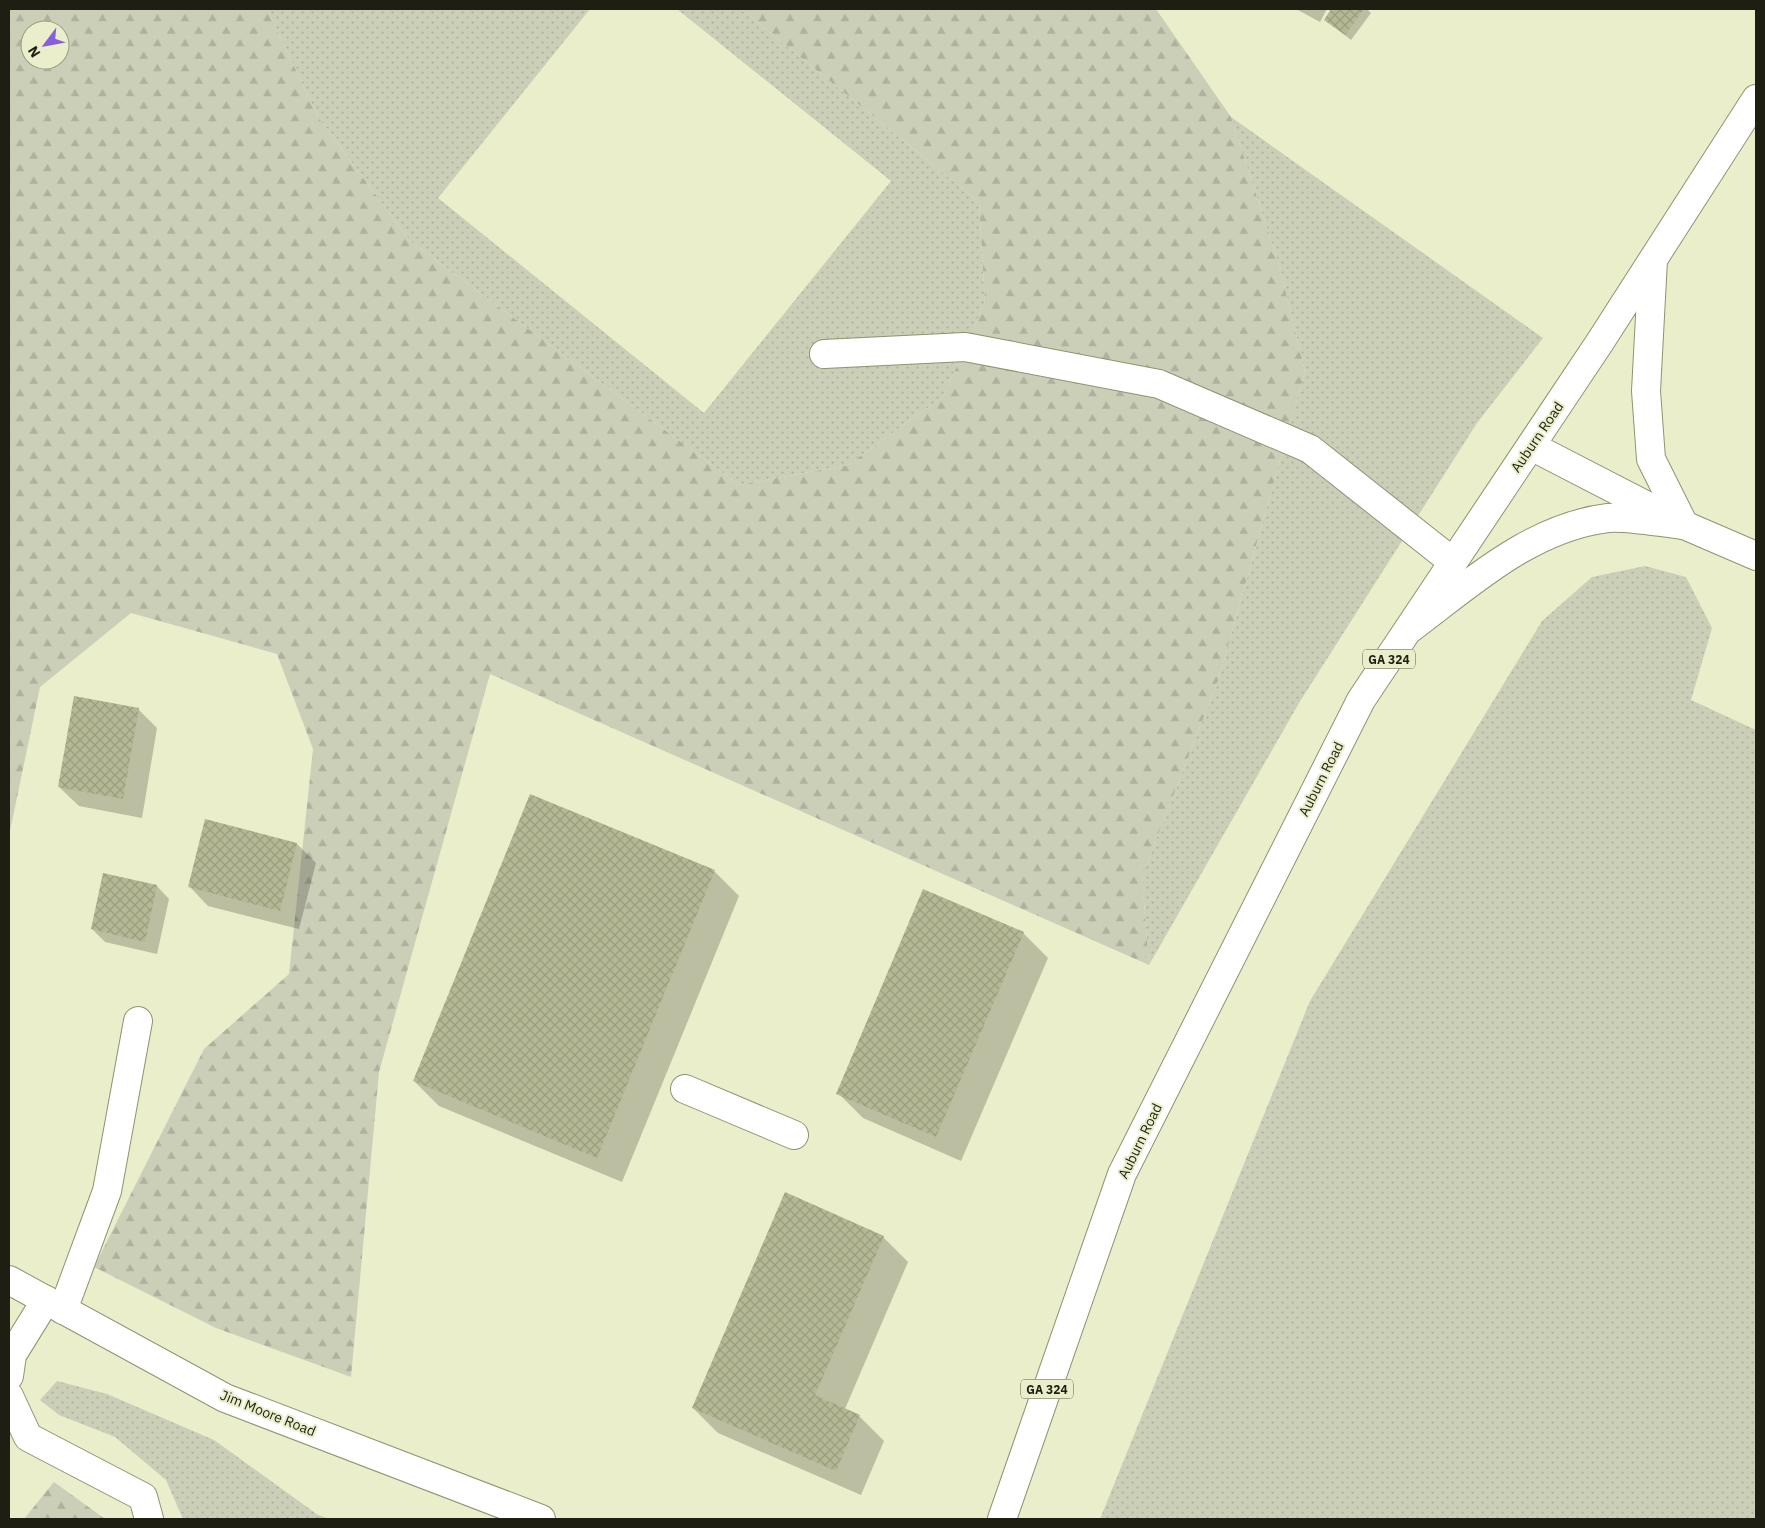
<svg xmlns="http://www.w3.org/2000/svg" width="1765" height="1528" viewBox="0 0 1765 1528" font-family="'IBM Plex Sans',sans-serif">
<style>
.grass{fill:url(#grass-dots)}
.forest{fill:url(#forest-firs);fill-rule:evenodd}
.shadow{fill:#0003}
.building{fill:url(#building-cross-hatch)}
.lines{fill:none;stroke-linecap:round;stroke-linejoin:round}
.minor-casing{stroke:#8f9371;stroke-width:30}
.major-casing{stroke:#8f9371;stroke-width:30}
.minor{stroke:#fff;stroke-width:28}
.major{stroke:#fff;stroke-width:28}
.labels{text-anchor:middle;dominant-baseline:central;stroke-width:4;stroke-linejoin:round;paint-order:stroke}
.shield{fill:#eaeeca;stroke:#5b5d49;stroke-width:1}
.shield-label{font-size:12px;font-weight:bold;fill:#1e1f12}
.street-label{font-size:14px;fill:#1e1f12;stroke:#eaeeca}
</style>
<defs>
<pattern id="grass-dots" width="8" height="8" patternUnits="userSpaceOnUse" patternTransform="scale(1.25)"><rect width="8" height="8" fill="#cccfb8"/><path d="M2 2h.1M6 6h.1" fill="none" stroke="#afb19d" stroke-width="1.8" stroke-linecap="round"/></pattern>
<pattern id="forest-firs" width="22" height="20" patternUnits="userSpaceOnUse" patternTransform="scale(1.25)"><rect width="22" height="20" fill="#cccfb8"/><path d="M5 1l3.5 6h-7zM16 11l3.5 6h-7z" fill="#afb19d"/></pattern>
<pattern id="building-cross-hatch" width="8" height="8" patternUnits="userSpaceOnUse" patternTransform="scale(1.25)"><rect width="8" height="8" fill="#b4b895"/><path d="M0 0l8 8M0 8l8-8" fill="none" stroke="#9a9e7f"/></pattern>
</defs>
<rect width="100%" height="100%" fill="#eaeeca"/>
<g class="grass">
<path d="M267,9H590L438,198L704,413L891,181L677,9H741L979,202L985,303L943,397L848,465L739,485L410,241L318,117Z"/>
<path d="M1231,117L1543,338L1477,423L1299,703L1149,965L1142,876L1219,678L1305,371L1280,268Z"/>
<path d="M1645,566L1686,577L1712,628L1691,700L1756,730V1519H1100L1310,1001L1542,621L1592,577Z"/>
<path d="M57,1381L107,1394L214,1440L318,1515L330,1519H183L166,1480L115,1437L59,1415L40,1400Z"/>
</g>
<g class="forest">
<path d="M9,9H267L318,117L410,241L739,485L848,465L943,397L985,303L979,202L741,9H1156L1231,117L1280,268L1305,371L1219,678L1142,876L1149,965L490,674L379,1072L351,1377L216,1328L94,1267L204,1049L289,974L313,749L277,654L131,613L40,687L9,836ZM30,30H60V60H30Z"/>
<path d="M54,1482L105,1519H24Z"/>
</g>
<g class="shadow">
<path d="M1296,9H1327L1320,22Z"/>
<path d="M1333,9H1367L1371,13L1351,40L1325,19Z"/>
<path d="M138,709L157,728L142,818L79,806L59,787Z"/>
<path d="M297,844L316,863L299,929L208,906L189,886Z"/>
<path d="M714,871L739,896L622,1182L439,1106L414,1081Z"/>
<path d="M157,886L169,899L157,954L105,942L92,929Z"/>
<path d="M1023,933L1048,958L961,1161L863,1118L838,1093Z"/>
<path d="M883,1237L908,1262L845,1409L859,1416L884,1441L861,1495L718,1433L693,1408Z"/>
</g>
<g class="building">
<path d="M1331,9H1364L1345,35L1324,20Z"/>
<path d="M74,696L139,708L123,799L58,787Z"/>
<path d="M530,794L715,870L597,1158L413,1081Z"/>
<path d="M205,819L297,843L280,911L188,887Z"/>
<path d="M103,873L157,885L145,942L91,929Z"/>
<path d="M923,889L1024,932L936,1137L836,1094Z"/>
<path d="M785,1192L884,1236L815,1395L860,1415L836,1471L692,1408Z"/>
</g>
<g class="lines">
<g class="minor-casing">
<g id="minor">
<path d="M1653,260L1646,391L1651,459L1684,525"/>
<path d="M824,354L965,347L1159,384L1310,449L1453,562"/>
<path d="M1531,446L1684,525L1756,556"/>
<path d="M1411,628C1470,584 1531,527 1608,518C1628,516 1662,523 1684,525"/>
<path d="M685,1089L794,1135"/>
<path d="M9,1280L225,1398L541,1519"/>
<path d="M63,1310L107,1191L138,1021"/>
<path d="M9,1376L12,1355L46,1300"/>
<path d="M9,1396L28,1437L143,1497L149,1519"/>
</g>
</g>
<g class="major-casing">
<path id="major" d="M1002,1519L1122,1174L1361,700L1600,342L1756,99"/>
</g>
<use href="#minor" class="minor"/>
<use href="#major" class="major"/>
</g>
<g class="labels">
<g class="shield">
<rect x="1363" y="649.5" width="52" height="19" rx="4"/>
<rect x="1021" y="1379.5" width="52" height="19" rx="4"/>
</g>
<g class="shield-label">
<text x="1389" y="659">GA 324</text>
<text x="1047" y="1389">GA 324</text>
</g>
<g class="street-label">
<text transform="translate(1537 437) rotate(-56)">Auburn Road</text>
<text transform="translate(1321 779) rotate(-63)">Auburn Road</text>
<text transform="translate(1140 1141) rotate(-64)">Auburn Road</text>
<text transform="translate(268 1413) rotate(22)">Jim Moore Road</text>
</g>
</g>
<rect width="1765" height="1528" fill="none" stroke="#1e1f12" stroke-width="20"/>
<g transform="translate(45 45) rotate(238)"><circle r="24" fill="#eaeeca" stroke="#989b80"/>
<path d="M0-4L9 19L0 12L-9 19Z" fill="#875fda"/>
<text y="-8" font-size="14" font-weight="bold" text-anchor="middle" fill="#1e1f12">N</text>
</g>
</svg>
